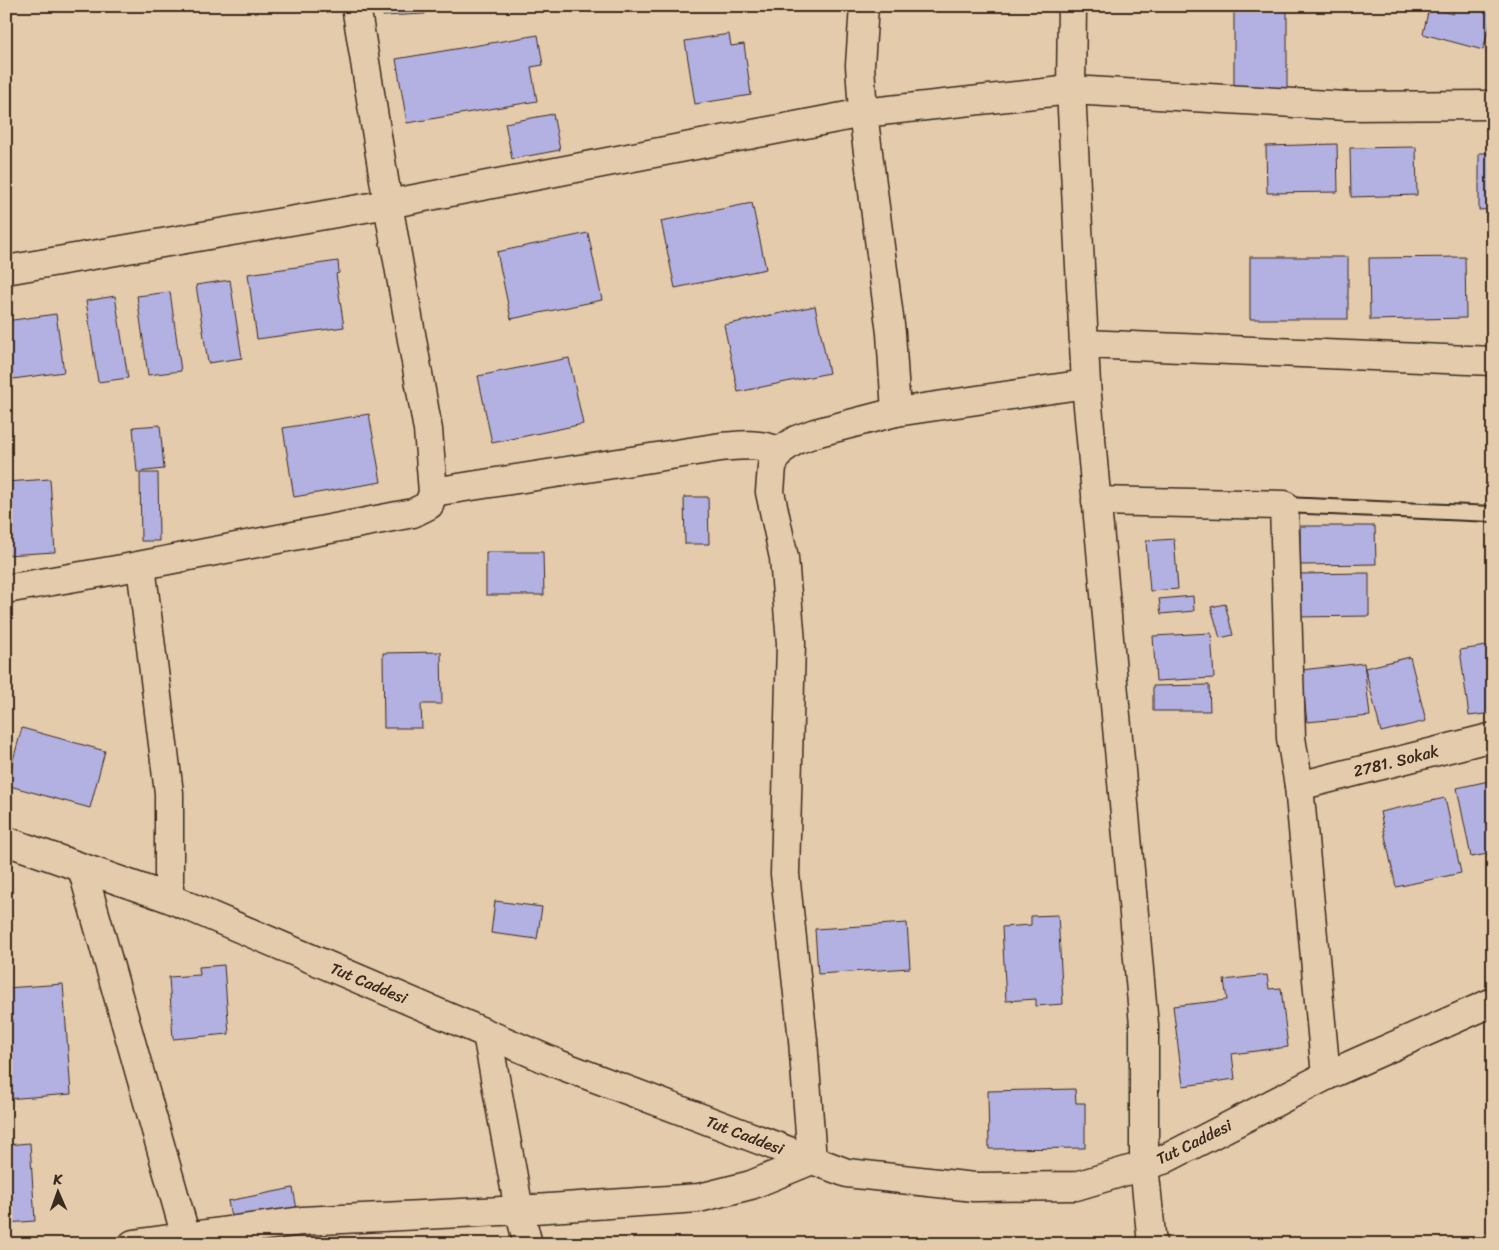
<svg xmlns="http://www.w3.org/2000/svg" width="1499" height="1250" viewBox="0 0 1499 1250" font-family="Sriracha,sans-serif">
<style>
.building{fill:#b3b1e2;stroke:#3b2a1e}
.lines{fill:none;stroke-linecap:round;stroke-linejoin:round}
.lane-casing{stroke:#3b2a1e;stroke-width:18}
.street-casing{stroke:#3b2a1e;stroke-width:31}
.secondary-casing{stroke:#3b2a1e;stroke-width:31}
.lane{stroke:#e3cbac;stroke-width:14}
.street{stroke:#e3cbac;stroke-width:28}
.secondary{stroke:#e3cbac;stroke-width:28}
.labels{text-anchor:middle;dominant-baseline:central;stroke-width:5;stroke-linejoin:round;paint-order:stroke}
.street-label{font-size:16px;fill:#3b2a1e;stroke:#e3cbac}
</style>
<rect width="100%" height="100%" fill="#e3cbac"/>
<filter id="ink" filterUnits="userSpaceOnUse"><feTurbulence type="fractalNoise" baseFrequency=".02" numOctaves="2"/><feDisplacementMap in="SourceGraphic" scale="10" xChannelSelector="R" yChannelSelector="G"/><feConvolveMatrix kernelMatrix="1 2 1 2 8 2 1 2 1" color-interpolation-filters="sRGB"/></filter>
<g filter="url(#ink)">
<g class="building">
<path d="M382,6H424L425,14L383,16Z"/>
<rect x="1234" y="6" width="53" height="83"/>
<path d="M1455,6H1493V13L1483,50L1423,34L1429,8L1453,14Z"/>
<path d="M729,34L731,46L744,44L751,95L695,104L685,41Z"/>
<path d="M538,35L543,65L531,67L537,101L407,123L396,59Z"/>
<path d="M553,114L560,150L512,159L505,123Z"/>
<path d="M1337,144L1338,192L1267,193L1266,146Z"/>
<path d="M1416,147L1417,195L1351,197L1350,148Z"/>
<path d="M1479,153H1493V209L1479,210Z"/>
<path d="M752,203L766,269L675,288L661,221Z"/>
<path d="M588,233L602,300L511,319L497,252Z"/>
<rect x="1250" y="257" width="98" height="62"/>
<path d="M1465,257L1466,318L1370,320L1369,258Z"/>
<path d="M338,261L339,273L336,274L344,327L257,339L248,274Z"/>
<path d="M230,280L242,358L208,363L196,285Z"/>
<path d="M170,292L181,371L148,375L137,296Z"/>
<path d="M115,296L128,378L98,382L86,301Z"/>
<path d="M815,306L829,373L738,392L724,325Z"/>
<path d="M56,314L64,372L6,380V321Z"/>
<path d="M569,358L583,424L492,443L478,376Z"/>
<path d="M369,414L381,482L294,497L283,428Z"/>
<path d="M160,425L164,469L137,472L133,427Z"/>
<path d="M140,473H158L159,541H141Z"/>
<path d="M50,479L55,552L6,555V482Z"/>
<path d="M684,497H708L709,544H685Z"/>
<path d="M1300,526H1375L1376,564L1300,565Z"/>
<path d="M1174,539L1178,589L1150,591L1146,541Z"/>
<path d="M486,552H543L544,595H486Z"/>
<path d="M1369,573V616L1295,617L1294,574Z"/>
<path d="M1193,596L1194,611L1161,614L1159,599Z"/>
<path d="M1225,604L1233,635L1220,638L1211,607Z"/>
<path d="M1211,633L1214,678L1156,681L1153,636Z"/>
<path d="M1493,645V713L1469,716L1460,650Z"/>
<path d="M441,652L442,704H421L422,728H384L383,653Z"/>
<path d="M1410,657L1426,721L1381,732L1365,668Z"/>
<path d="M1364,663L1370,716L1307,722L1301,670Z"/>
<path d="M1209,685L1210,711H1153V686Z"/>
<path d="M22,728L105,751L90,808L6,785Z"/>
<path d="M1493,780V853L1471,857L1457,788Z"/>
<path d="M1445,798L1461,873L1396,887L1380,812Z"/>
<path d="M495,901L542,907L537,939L491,933Z"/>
<path d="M1058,915L1063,1004L1036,1006V999L1006,1001L1002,927L1031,925V916Z"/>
<path d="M907,923L910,968L818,974L815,929Z"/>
<path d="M224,965L229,1034L173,1039L169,977L200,975L199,967Z"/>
<path d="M1267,975L1269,989L1281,988L1288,1047L1232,1054L1235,1079L1183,1086L1173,1006L1227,1000L1224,980Z"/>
<path d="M63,984L71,1094L6,1099V988Z"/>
<path d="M1075,1089L1076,1103H1085V1148L989,1149L988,1091Z"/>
<path d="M30,1143L35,1221L6,1223V1145Z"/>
<path d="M293,1188L297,1209L232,1222L228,1201Z"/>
</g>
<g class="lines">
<g class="lane-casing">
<path id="lane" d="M1284,505L1493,514"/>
</g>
<g class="street-casing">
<g id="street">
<path d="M1072,6L1071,90L1086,384L1144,1025V1165L1152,1244"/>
<path d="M6,270L388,204L863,113L860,65L864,6"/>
<path d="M1084,344L1493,361"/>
<path d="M896,412L891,333L863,113L1071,90L1346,106L1493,105"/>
<path d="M433,492L721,447C746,445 756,443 780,451"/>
<path d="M1096,501L1284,505L1291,738L1299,786L1326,1076"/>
<path d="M141,566L169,793V898"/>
<path d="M6,589L122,569L413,513L429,505L433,492L428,430L388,204L356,6"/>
<path d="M1299,786L1493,737"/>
<path d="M82,868L188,1244"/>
<path d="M487,1034L519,1210L528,1244"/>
<path d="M133,1244L302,1221L519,1210L699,1198L751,1185L812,1160L803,1040L785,874L791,643L784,558L770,492L772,466L780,451L796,440L815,433L896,412L1086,384"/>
</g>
</g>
<g class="secondary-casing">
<path id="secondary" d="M6,841L169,898L558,1064L847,1173L974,1187L1076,1186L1163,1160L1326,1076L1493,1002"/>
</g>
<use href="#lane" class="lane"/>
<use href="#street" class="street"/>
<use href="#secondary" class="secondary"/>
</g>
</g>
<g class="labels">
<g class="street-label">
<text transform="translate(1396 761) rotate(-14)">2781. Sokak</text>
<text transform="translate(369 983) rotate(23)">Tut Caddesi</text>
<text transform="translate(745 1135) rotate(21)">Tut Caddesi</text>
<text transform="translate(1194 1142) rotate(-26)">Tut Caddesi</text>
</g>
</g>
<rect width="1499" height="1250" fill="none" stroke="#e3cbac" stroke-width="25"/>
<rect x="12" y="12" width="1474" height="1225" fill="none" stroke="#3b2a1e" stroke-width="2" filter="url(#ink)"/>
<g transform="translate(58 1192) rotate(358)" stroke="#e3cbac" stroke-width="4" paint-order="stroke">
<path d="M0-4L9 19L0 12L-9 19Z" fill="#3b2a1e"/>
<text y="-8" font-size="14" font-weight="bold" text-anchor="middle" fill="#3b2a1e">K</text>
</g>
</svg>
